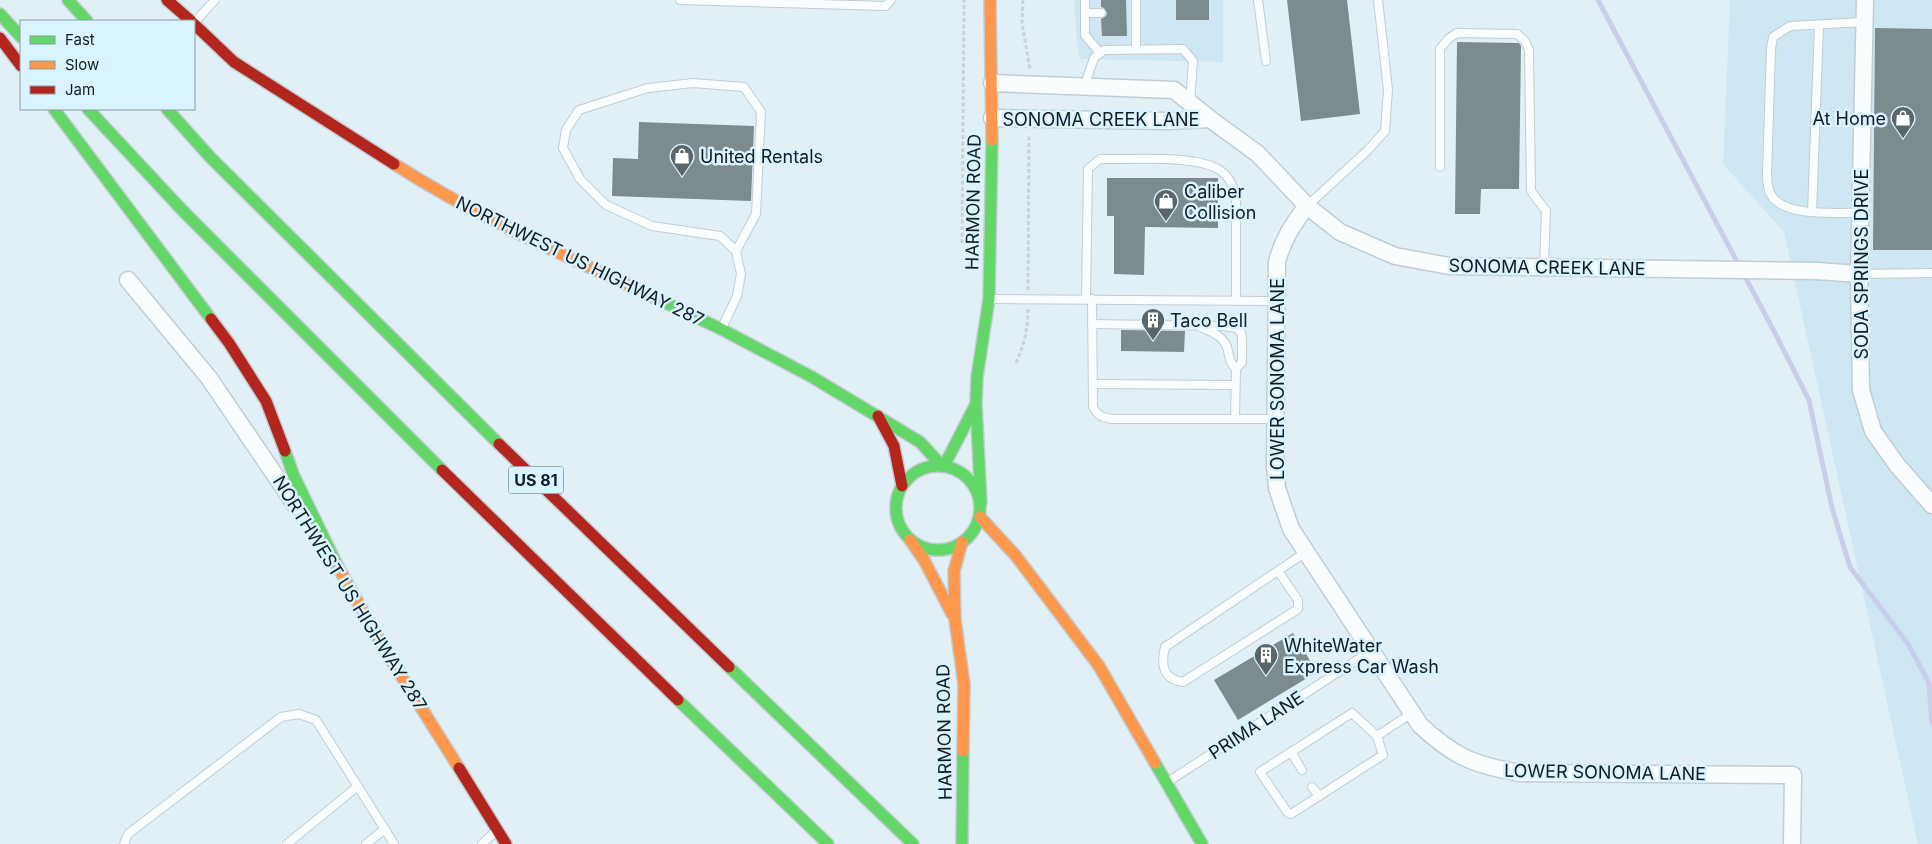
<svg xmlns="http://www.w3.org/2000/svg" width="1932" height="844" viewBox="0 0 1932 844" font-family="Inter,sans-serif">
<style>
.built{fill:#cee7f3}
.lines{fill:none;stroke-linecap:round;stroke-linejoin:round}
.stream{stroke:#cbceea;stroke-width:5}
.building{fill:#7b8b8e}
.lane-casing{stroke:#c1cdd2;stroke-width:10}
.street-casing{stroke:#c1cdd2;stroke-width:19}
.fast-casing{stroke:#c1cdd2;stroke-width:14}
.slow-casing{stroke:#c1cdd2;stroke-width:14}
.jam-casing{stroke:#c1cdd2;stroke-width:14}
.path{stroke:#ccd1d4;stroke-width:3;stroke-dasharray:4 2.5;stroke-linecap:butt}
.lane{stroke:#fafdfe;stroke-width:8}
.street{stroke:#fafdfe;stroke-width:16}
.fast{stroke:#63d668;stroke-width:11}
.slow{stroke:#ff974d;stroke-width:11}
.jam{stroke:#b3261e;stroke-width:11}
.labels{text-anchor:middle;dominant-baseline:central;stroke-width:5;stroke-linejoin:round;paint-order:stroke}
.shield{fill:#d9f3ff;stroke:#4e5c63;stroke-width:1}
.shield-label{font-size:16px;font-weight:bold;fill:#131c20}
.poi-label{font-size:18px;fill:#131c20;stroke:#d9f3ff;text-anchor:start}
.street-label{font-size:18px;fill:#131c20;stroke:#d9f3ff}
</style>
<rect width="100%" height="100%" fill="#e1f0f7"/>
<g class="built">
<path d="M1074,0H1223V62L1080,59L1077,45Z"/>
<path d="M1730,0H1932V844H1918L1784,232L1723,164Z"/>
</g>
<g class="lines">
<path class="stream" d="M1598,0L1775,333L1809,400L1832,508L1850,567L1908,644L1929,683L1932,723"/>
</g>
<g class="building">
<path d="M1101,0H1126L1127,36H1102L1101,19L1106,16L1107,13L1104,8L1101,7Z"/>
<rect x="1176" y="0" width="33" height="20"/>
<path d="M1287,0H1347L1360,114L1301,121Z"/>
<path d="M1875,28L1932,29V250H1873Z"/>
<path d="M1457,42L1519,43L1521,46L1519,189H1481L1480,214H1455Z"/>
<path d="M639,122L754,126L751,201L612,196L613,158L638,159Z"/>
<path d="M1107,178H1218V228L1145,227L1144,275L1114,274V216H1107Z"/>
<path d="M1121,330L1185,331L1184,352L1121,351Z"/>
<path d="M1293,633L1317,672L1238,720L1214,680Z"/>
</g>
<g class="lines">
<g class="lane-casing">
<g id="lane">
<path d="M680,0L886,6L891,0"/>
<path d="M1085,0V35L1100,53"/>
<path d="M1136,0V49"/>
<path d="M1258,0L1266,61"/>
<path d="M1085,13H1101"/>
<path d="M194,23L215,0"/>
<path d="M1084,87L1094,58L1104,50L1183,49L1193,61L1190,103"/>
<path d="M1440,167V49L1448,39L1457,33L1517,34L1525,41L1529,50L1531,191L1546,211L1544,267"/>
<path d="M1307,206L1368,150L1385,131L1388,90L1378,0"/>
<path d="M1812,212L1819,25"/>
<path d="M1860,213C1836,212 1794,217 1775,200C1768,194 1767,183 1767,174L1771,49L1773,37L1790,26L1864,22"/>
<path d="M1859,274L1932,273"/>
<path d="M991,299L1277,301"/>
<path d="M1086,299L1088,169L1100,159C1130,160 1197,154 1221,171C1230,177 1233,187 1236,197V300"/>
<path d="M1092,299L1093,406C1097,416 1102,417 1112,419H1276"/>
<path d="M1092,324L1223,326L1237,328L1241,333L1242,339V362L1236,369L1235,419"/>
<path d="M722,328L737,296L741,274L736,251L720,236L652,226L606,205L580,179L563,148L566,130L579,110L648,88L693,83L744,87L761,112L756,214L736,251"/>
<path d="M1202,328C1213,332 1226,338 1228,351C1230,359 1230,363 1236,369"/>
<path d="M1093,384L1235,385"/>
<path d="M1278,571L1298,600V609L1183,682C1162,679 1161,664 1165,647L1306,552"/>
<path d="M1377,736L1383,755L1291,814L1288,813L1260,772L1352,713L1377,736L1412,713"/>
<path d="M1291,752L1302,770"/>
<path d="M1169,781L1371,651"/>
<path d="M1312,787L1319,796"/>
<path d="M124,844L128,834L281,717L299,714L316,720L394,844"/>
<path d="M287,844L358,786"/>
<path d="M366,844L385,829"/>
<path d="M482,844L496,831"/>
</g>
</g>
<g class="street-casing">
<g id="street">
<path d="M1865,0L1859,274L1861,390L1873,431L1897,465L1932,505"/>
<path d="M992,83L1174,90L1210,119L1258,154L1307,206L1340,232L1395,256L1449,266L1817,271L1859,274"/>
<path d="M992,118L1168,121L1210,119"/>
<path d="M1307,206C1293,224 1283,239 1277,262L1275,467L1277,488L1291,529L1420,725C1454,757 1474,765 1520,773L1793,775L1792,844"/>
<path d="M128,280L209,378L296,506"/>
</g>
</g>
<g class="fast-casing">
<g id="fast">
<path d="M68,0L87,21"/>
<path d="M0,14L21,37"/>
<path d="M54,109L211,319"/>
<path d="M88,109L183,211L442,470"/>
<path d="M167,109L211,158L499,444"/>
<path d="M626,284L721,329L812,377L920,442L941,465"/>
<path d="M285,451L293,474L338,567"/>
<path d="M944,466L976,404"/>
<circle cx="938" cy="508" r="42"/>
<path d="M981,503L976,404L977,377L989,299L992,140"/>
<path d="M729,667L913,844"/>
<path d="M678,700L828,844"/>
<path d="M1155,763L1202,844"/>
<path d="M962,844L963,751"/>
</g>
</g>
<g class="slow-casing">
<g id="slow">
<path d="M990,0L992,140"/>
<path d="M394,164C468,211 547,248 626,284"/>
<path d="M980,517L1016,556L1099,666L1155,763"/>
<path d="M910,540L924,560L952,614"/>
<path d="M962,542L954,571L955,620L964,684L963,751"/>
<path d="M338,567L385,650L459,768"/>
</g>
</g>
<g class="jam-casing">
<g id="jam">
<path d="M167,0L191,21"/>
<path d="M194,24L234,62L394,164"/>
<path d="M0,38L21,66"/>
<path d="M211,319L229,343L266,401L285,451"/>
<path d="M878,416L894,446L902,486"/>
<path d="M499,444L729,667"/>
<path d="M442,470L678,700"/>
<path d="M459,768L506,844"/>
</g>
</g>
<g class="path">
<path d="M1023,0L1022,23L1030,70"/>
<path d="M962,243L964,0"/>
<path d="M1028,290L1029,134"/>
<path d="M1016,363C1024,345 1028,329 1028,309"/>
</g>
<use href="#lane" class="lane"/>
<use href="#street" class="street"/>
<use href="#fast" class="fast"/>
<use href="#slow" class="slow"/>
<use href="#jam" class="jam"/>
</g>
<defs>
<g id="shop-pin" transform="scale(1.25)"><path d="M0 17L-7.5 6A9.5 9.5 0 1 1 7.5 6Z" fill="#5b666b" stroke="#d9f3ff"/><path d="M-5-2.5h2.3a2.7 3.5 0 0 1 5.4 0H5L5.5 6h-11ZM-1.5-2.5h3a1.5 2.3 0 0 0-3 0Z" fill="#fff"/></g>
<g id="building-pin" transform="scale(1.25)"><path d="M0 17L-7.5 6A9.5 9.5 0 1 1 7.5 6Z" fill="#5b666b" stroke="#d9f3ff"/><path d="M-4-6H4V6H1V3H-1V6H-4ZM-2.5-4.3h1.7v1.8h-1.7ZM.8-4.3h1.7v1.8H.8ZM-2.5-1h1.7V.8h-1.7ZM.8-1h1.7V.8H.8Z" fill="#fff"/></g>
</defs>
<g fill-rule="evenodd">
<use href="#shop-pin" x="1903" y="118"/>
<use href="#shop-pin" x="682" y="156"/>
<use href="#shop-pin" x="1166" y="201"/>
<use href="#building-pin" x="1153" y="320"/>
<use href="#building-pin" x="1266" y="655"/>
</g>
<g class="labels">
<rect class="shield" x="508.5" y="466.5" width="55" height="27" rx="4"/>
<g class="shield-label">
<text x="536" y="480">US 81</text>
</g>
<g class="poi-label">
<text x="1886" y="118" text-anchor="end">At Home</text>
<text x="700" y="156">United Rentals</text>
<text x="1184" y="191">Caliber<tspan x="1184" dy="21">Collision</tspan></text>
<text x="1170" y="320">Taco Bell</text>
<text x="1284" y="645">WhiteWater<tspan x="1284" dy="21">Express Car Wash</tspan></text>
</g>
<g class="street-label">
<text x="1101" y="119">SONOMA CREEK LANE</text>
<text transform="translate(973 202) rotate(-89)">HARMON ROAD</text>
<text transform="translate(580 261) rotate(26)">NORTHWEST US HIGHWAY 287</text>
<text transform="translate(1861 264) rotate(-90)">SODA SPRINGS DRIVE</text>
<text transform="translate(1547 267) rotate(1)">SONOMA CREEK LANE</text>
<text transform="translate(1277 379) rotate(-90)">LOWER SONOMA LANE</text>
<text transform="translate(350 593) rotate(58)">NORTHWEST US HIGHWAY 287</text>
<text transform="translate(1256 725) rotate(-33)">PRIMA LANE</text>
<text transform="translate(944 732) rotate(-91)">HARMON ROAD</text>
<text transform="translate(1605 772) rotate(1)">LOWER SONOMA LANE</text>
</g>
</g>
<rect x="20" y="20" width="175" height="90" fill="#d9f3ff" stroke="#8a9da6"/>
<rect x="30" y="36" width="25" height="8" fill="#63d668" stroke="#8a9da6"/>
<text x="65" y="45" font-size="15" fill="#131c20">Fast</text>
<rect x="30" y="61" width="25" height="8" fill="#ff974d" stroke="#8a9da6"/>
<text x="65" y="70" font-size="15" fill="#131c20">Slow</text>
<rect x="30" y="86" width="25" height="8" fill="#b3261e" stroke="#8a9da6"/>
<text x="65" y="95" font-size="15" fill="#131c20">Jam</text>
</svg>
